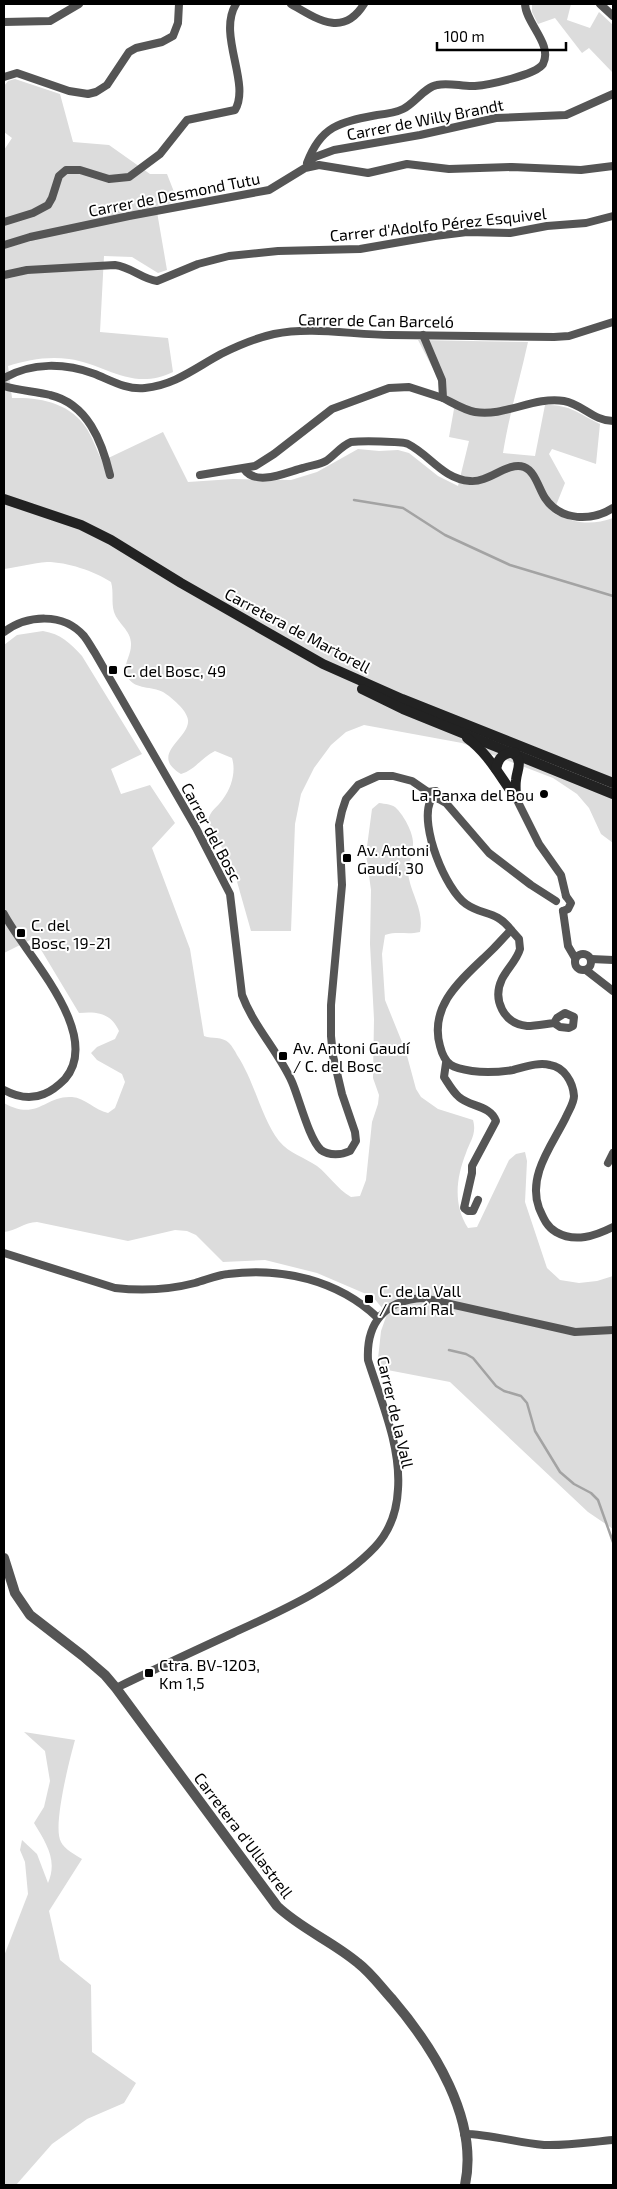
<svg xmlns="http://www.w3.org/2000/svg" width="617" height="2189" viewBox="0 0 617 2189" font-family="'Exo 2',sans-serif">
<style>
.green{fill:#dcdcdc}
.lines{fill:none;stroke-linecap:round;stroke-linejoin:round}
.stream{stroke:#a3a3a3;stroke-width:2.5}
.minor{stroke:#555;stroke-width:8}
.tertiary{stroke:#555;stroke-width:10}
.secondary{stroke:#222;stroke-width:10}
.poi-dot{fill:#000;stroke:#fff;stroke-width:2}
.labels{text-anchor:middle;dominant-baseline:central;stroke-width:4;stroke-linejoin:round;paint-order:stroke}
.street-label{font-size:16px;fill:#000;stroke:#fff}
.poi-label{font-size:16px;fill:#000;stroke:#fff;text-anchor:start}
</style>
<rect width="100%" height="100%" fill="#fff"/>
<g class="green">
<path d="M532,4H571L567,20L590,28L599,12L613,25V73L589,48L582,53L555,18L538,24L532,12Z"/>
<path d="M15,79L60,94L73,142L109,145L150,174H167L178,202L156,206L167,270L158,273L132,257L104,256L100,332L168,338L173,372C132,392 106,364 69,359C47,356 28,360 8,366L12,398C40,397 71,403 87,429C93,439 97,451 102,461L163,432L188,482L233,479L291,480L317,472L358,449L379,451L398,450L409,453L438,476L458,486L469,441L449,437L454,409L418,340L528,342C520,379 509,415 503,453L535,456L545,405C572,405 577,413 600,424L596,464L552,449L549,454L565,483L553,513C574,523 591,526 613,518V843L601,834L589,808L577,794L553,778L462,743L364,725L346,732L331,745L314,768L301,794L295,824L291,931H251L234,871L208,821C210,810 217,808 223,799C232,787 236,771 232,758L215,751C202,757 195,770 181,774C148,754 190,739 188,720C187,710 171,697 163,692C152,686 136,690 128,678C121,666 131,657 131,645C132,631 118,624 114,612C111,602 114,592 111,582C94,571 67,562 47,562C33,563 18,567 4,569V150L12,138L4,132V86L8,81Z"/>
<path d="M43,631C61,634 70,643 82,656L142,754L111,769L121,794L150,785L175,823L152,848L190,949L204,1036C212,1039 222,1036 229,1043C232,1046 235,1051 237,1055C255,1082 261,1118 279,1141C290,1154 304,1157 317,1166C329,1175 336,1188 351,1197L360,1196L366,1180L372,1122L378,1104L379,1095L373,1078L374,1019L370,944L371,890L366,854L372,809L379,803C385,804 393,804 397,809C404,816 414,834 413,844C413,856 406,867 409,879C413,897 424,912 420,932C408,935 397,931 385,935L382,954L385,1000L406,1052L416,1089L421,1097L438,1109L473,1120C477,1134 470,1141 466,1153C456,1178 453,1205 468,1228L477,1227L509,1160L516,1154L525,1152L527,1161L525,1202L547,1268L560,1280L579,1283L597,1281L613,1276V1529L588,1512L450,1382L377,1368L381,1331L387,1314L373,1297L317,1273L265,1260L223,1262L196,1235L187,1231L175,1230L128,1241L37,1222C24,1222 16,1231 4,1232V1103C37,1122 45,1095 72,1097C85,1098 95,1110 108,1113L115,1108L125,1082L122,1074L97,1060L91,1053L97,1047L115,1039L119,1031C111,1013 97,1011 79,1013L34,938L4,953V645L17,635Z"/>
<path d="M24,1732L75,1740C70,1758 52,1827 61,1842C64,1849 76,1855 82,1859L49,1911L60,1960L91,1985L92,2052L136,2083L124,2103L87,2119L52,2144L16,2185H4V1956L28,1894L25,1862L20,1850L22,1840L37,1854L48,1883C58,1860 46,1843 34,1823L44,1807L50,1781L45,1751Z"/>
</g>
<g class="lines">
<g class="stream">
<path d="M354,500L403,508L445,535L510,565L613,596"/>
<path d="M449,1350L466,1354L473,1358L496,1386L504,1391L521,1396L527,1403L535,1431L560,1472L574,1484L591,1493L598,1500L613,1542"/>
</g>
<g class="minor">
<path d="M291,4C317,19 343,38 364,4"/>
<path d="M600,4L613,16"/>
<path d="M4,22L50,21L79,4"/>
<path d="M4,77L17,73L69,91L88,94L96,92L107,85L129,52L136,48L162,42L173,36L178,23L179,4"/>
<path d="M309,162L315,157L334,150L420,135L496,118L566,115L613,94"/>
<path d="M307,163C321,125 341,122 377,115C386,114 395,113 403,109C415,103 425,87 437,85C449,82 463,87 475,86C488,85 536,75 543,64C553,44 526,24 525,4"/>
<path d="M4,222L33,213L48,205L52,198L59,176L66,170H80L109,179L129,177L160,154L187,120L235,110C251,83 217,35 236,4"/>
<path d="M4,245L30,237L129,216L269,190L305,168L319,165L368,173L407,164L449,169L512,167L581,170L613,166"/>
<path d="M4,275L27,270L115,265C131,267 142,279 157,281L198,264L229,256L278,251L360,249L435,236L467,232L510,233L547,226L586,223L613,216"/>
<path d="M423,335L442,380L443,398C453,403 464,410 475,412C505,417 534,396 564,401C582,404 594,421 613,421"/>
<path d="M4,378C32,362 65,363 95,374C112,381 127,390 145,388C175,385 195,368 221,354C237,346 256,338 274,334C312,326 353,335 391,335C445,336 500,336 554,337L569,336L613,322"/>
<path d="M4,386C19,391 35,391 50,395C88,404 102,442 110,475"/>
<path d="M244,469C256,487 287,472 303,468C311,465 319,465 326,461C335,455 341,446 351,442C360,441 402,441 408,444C430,455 443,479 470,481C489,483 508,461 524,467C535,471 539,489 545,498C561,522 592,521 613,508"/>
<path d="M200,475L255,466L274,454L332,409L389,388L409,387L443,398"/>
<path d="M4,632C27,615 63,612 84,636C88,641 91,647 95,653L196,828L230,894L242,995C254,1027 278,1051 292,1082C299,1098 309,1139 321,1150C329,1156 342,1155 350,1151L356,1141L355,1132L342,1094L333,1056L331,1036V1005L342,885L339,825L342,811L346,799L358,785L378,776H393L412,781L428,792"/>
<path d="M428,792L436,791L439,794V799"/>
<path d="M516,798L539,844L561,875L566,896"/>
<path d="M439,799L446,803L489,853L531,885L556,901"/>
<path d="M430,802C420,826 445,889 466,904C483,916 496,910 511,930C505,936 499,943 493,949C466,976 428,1003 440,1046C445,1066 453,1068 472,1071C486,1073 500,1072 513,1070C525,1067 538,1062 550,1065C564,1067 573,1082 574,1096C574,1103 569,1110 566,1117C553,1144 527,1175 539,1208C543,1217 546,1226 556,1232C575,1243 595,1236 613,1227"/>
<path d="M563,911L568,946L575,958"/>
<path d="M563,911L568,909L571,903L566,896"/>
<path d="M4,914C24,953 104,1033 65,1079C59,1085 52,1091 44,1094C30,1100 17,1097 4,1090"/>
<path d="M511,930L519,939L520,949C517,960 507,969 502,979C492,1000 504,1024 527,1026C536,1026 545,1024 554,1023L557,1018L565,1013L574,1017L573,1026L569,1028L560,1027L554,1023"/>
<circle cx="583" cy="962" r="8"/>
<path d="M591,959L613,960"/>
<path d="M586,970L613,991"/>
<path d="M446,1063L444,1077C448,1083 453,1092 459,1097C470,1107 490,1105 496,1121L472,1166V1173L464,1208L468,1211H473L478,1200"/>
<path d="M608,1163L613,1153"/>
<path d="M4,1253L115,1288C142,1291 168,1290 195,1283C206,1280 217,1275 228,1274C282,1267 338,1280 378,1318"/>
<path d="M116,1688C155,1669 194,1651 233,1633C281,1611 338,1586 375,1547C390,1531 397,1510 398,1489C401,1446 381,1401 368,1360C366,1323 385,1300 423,1298L575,1332L613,1330"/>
<path d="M464,2134C491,2134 517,2143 544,2145C568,2146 590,2142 613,2140"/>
</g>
<path class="tertiary" d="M4,1558L15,1593L30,1615L83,1656L105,1675L116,1688L277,1906C301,1929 332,1941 358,1963C371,1973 381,1987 392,1999C433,2047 479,2119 465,2185"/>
<g class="secondary">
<path d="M4,499L81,525L111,540L181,583L323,664L402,699L613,783"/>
<path d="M362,689L403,709L613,794"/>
<path d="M467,738C489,754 500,777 516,798"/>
<path d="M514,753C523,763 517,769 516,780C515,786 516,792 516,798"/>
<path d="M496,769C498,758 503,753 515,752"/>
</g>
</g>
<g class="poi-dot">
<rect x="108" y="665" width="10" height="10" rx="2.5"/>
<circle cx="544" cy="794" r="5"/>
<rect x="342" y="853" width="10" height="10" rx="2.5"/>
<rect x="16" y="928" width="10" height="10" rx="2.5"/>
<rect x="278" y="1051" width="10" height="10" rx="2.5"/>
<rect x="364" y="1294" width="10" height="10" rx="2.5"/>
<rect x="144" y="1668" width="10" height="10" rx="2.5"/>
</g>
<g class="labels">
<g class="street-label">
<text transform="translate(425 119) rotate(-11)">Carrer de Willy Brandt</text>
<text transform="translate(174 194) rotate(-11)">Carrer de Desmond Tutu</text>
<text transform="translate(438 224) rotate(-6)">Carrer d'Adolfo Pérez Esquivel</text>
<text transform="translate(376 320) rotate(1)">Carrer de Can Barceló</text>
<text transform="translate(298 630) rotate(28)">Carretera de Martorell</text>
<text transform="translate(212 832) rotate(62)">Carrer del Bosc</text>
<text transform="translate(396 1412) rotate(77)">Carrer de la Vall</text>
<text transform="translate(244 1835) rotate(53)">Carretera d'Ullastrell</text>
</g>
<g class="poi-label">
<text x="123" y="670">C. del Bosc, 49</text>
<text x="534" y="794" text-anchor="end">La Panxa del Bou</text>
<text x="357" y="849">Av. Antoni<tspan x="357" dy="18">Gaudí, 30</tspan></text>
<text x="31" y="924">C. del<tspan x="31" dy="18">Bosc, 19-21</tspan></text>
<text x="293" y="1047">Av. Antoni Gaudí<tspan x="293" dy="18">/ C. del Bosc</tspan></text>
<text x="379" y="1290">C. de la Vall<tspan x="379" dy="18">/ Camí Ral</tspan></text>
<text x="159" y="1664">Ctra. BV-1203,<tspan x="159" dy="18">Km 1,5</tspan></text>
</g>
</g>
<rect width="617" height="2189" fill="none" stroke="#000000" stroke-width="10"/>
<path d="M437 42v8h129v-8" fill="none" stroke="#000000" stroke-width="2.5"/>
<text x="444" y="42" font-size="15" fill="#000000" stroke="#ffffff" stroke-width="4" paint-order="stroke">100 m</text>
</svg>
